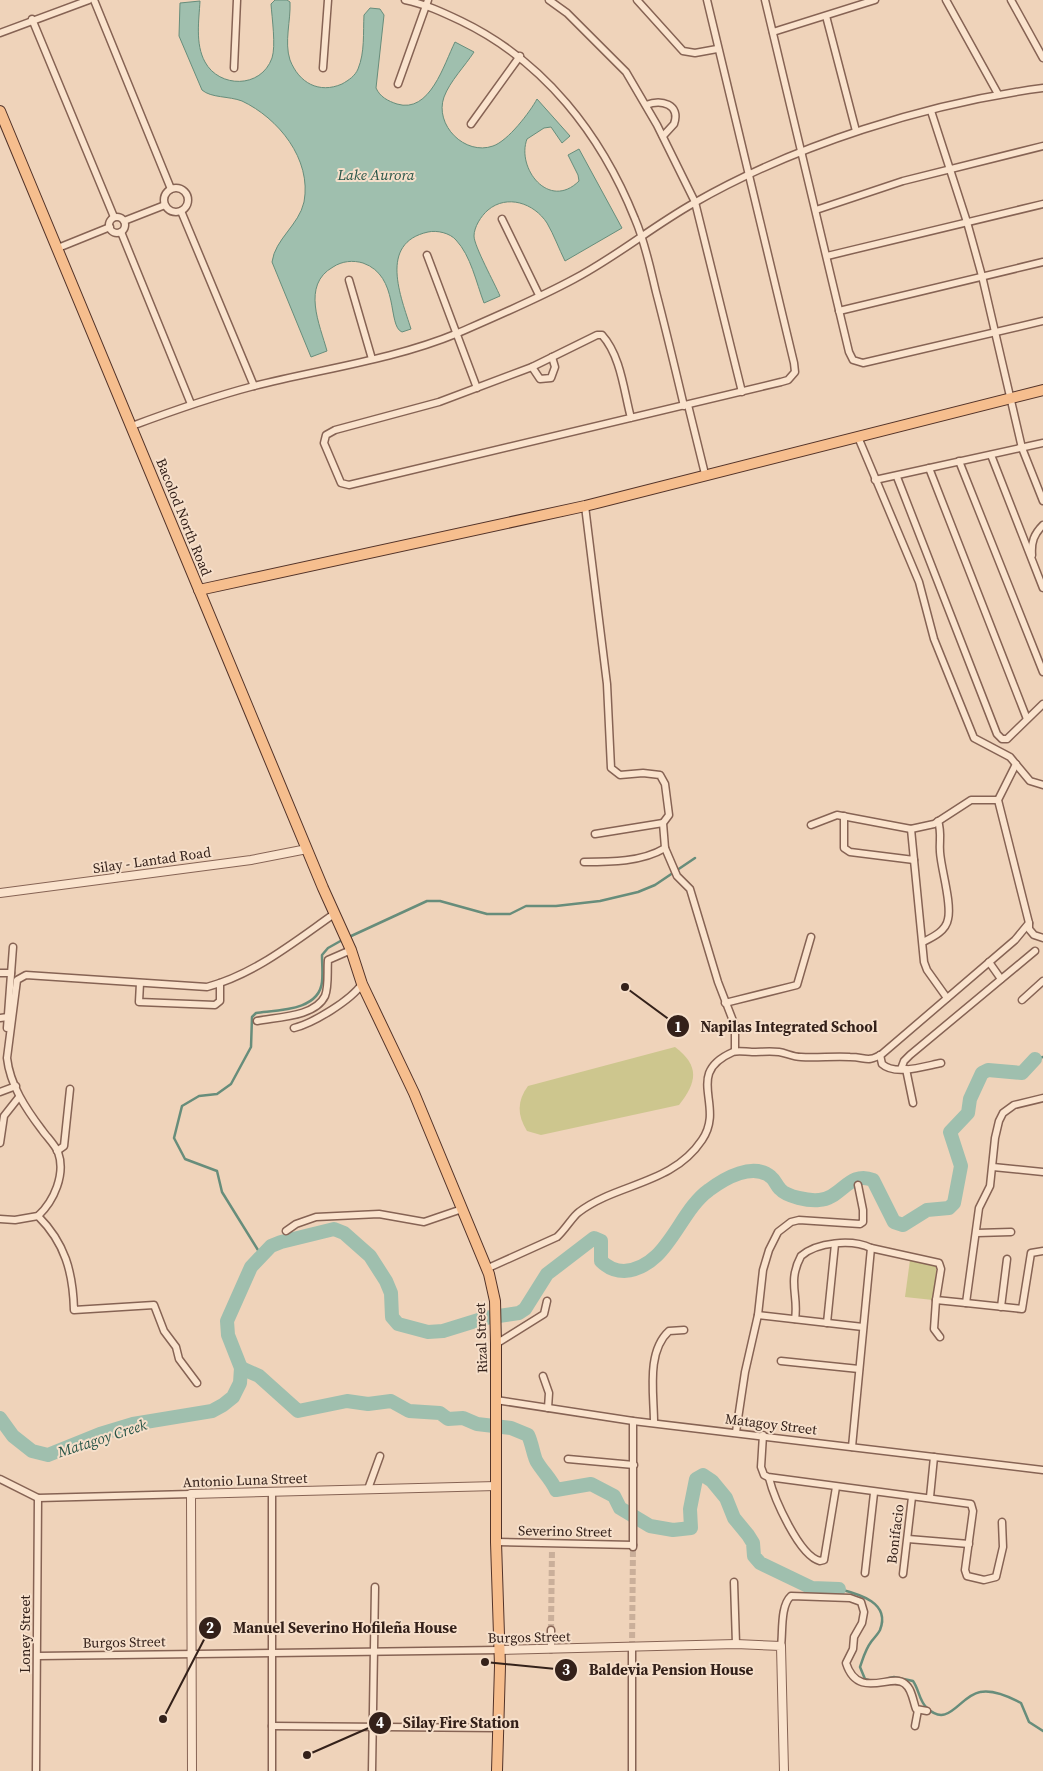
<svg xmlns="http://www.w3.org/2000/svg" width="1043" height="1771" viewBox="0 0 1043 1771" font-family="'Source Serif 4',serif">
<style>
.green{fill:#cdc68e}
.water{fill:#9fbfae;stroke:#678d7b}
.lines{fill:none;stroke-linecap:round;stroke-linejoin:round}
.stream{stroke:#678d7b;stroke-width:2.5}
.river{stroke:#9fbfae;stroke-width:14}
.minor-tunnel{stroke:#caaf9a;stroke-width:6;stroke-dasharray:6 3;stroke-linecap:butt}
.minor-casing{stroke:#866354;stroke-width:9}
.tertiary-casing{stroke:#866354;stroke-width:10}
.primary-casing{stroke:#533329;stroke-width:12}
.minor{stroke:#fae3cd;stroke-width:6}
.tertiary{stroke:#fae3cd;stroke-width:8}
.primary{stroke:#f6be8e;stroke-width:10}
.labels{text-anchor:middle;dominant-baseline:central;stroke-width:4;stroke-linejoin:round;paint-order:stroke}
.street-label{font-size:14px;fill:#34211a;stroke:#f6dfca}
.water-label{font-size:15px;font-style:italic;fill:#285548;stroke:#f6dfca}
.leader{fill:none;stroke:#34211a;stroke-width:2}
.callout-dot{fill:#34211a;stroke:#f6dfca;stroke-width:2}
.mark-label{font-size:15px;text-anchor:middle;font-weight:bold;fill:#fff}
.callout-label{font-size:15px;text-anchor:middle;font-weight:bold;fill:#34211a;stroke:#f6dfca;stroke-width:4;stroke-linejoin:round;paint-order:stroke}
</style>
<rect width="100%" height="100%" fill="#efd3ba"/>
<g class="green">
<path d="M675,1047C700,1066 697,1082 679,1105L541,1135L527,1131C517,1115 517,1101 528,1086Z"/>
<path d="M910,1260L937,1263L933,1300L905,1297Z"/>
</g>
<path class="water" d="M275,0H287L290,2C291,20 284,42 290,60C299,83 319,94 342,84C349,80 355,76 358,69C365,52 363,33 364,15L370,8L380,9L384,15L376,88C380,97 388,101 397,104C430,114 444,64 455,42L474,52C465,66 450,81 444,97C434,125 465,156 493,146C508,141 530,112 537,99L570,136L562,143L551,127L544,128L527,139C516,168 549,211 579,181L578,175L568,155L579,149L622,228L565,261C559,249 554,235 547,223C534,203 507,194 488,210C481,216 474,227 474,236C474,246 495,284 500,296L484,303C476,282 471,256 456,240C450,233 437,230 428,232C378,243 401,297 411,329L402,332C387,326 400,276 363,263C353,260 342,261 333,267C301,285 320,325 327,351L311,357L272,262C275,239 299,225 304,202C312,159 278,118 242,101C229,96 211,98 202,90L179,36L180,3L200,1C199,20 195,44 205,62C219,88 261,89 272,58C276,46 272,18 271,4Z"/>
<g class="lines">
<g class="stream">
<path d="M349,937L427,901H440L487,914H510L526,906H556L600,901L638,892L655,885L695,858"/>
<path d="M1035,1059L1043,1057"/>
<path d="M261,1255L222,1192L217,1171L185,1159L174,1138L182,1106L199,1096L217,1094L231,1084L251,1047L252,1017L256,1013C277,1010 319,1011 322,982C323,973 322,963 322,955L328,948L344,939"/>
<path d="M839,1589C858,1594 891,1602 880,1630C878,1634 874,1638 871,1642C865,1650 863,1659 860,1667L865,1679L872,1681"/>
<path d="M889,1678L894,1677L913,1681C919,1689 919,1701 927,1708C949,1729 959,1696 980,1692C994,1689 1010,1697 1021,1703L1029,1722L1043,1731"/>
</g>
<g class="river">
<path d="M241,1368L259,1376L298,1411L347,1401L368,1404L391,1401L409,1411L440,1413L448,1419L463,1418L477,1424L511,1428L528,1435C532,1443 534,1458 537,1462C543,1472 551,1479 556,1490L591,1484L614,1496L620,1508L650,1526L673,1530L691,1528L690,1509L696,1479L703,1475L712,1481L726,1498L734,1518L748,1535L753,1543L754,1556L760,1563L812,1588L839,1589"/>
<path d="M0,1418L13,1436L32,1451L48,1455L100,1434L133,1424L212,1411L223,1405L233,1397L240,1383L241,1368L228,1335L227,1321L251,1267L271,1246L281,1242L334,1229L344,1233L370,1256L386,1281L391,1293L392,1317L398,1324L428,1332L443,1331L485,1318L519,1313L525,1309L547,1274L594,1238L601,1241V1261C607,1267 615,1271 624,1271C668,1268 678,1212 709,1190C725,1178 753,1162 771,1177C775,1180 776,1185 780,1189C787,1197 809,1201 819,1200C841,1199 849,1170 873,1180L894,1222L903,1225L927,1210L949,1208L954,1203L961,1166L950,1132L968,1113L970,1099L982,1073L988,1070L1022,1073L1035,1059"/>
</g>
<g class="minor-tunnel">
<path d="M551,1630L552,1549"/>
<path d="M632,1647L633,1547"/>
</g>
<g class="minor-casing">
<g id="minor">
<path d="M94,0L171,189"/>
<path d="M405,0C425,4 442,12 461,21C544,61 601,134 635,219C645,242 650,267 656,292C666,330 675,368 684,406"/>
<path d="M549,0L567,13L626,72L657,125L695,202L742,392"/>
<path d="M637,0L683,51L695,53L717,49"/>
<path d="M765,0L849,352L853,360L863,363L1043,321"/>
<path d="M946,0L998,94"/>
<path d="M1011,0L1043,58"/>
<path d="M826,16L856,131"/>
<path d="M32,19L114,217"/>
<path d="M773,32L875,0"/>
<path d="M0,33L89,0"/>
<path d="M234,68L237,0"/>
<path d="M323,68L328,0"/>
<path d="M398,84L428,0"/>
<path d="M646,105C661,99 681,104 674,124L663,136"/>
<path d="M931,111L967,222L982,276L1022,448L1043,501"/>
<path d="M471,124L520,56"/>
<circle cx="176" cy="200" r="12"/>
<path d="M816,210L903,181L1043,146"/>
<path d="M181,211L254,386"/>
<circle cx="117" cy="225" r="8"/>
<path d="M502,219L539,295"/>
<path d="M124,221L165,205"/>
<path d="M121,232L191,404"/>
<path d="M58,248L110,227"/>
<path d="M427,255L477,388"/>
<path d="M827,256L1043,204"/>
<path d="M349,280L372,359"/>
<path d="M839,311L1043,262"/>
<path d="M532,367L540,379L551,378L555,367L552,357"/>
<path d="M688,405L705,474"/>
<path d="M631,418C624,392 621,356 602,335H597L532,367L439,402L335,430L326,435L324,443L341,483L349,485L781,382L788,380L795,372L794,363L707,0"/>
<path d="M132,426C172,411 212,397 254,386C321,369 393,360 458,333C497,316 537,299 574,279C616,257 653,226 694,203C795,145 928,103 1043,88"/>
<path d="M858,437L919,582L934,639L974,738L1010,757L1030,781L1043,785"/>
<path d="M991,455L1043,588"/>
<path d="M959,461L1043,672"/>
<path d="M929,468L1027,719"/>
<path d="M897,477L997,734L1002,739H1007L1043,704"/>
<path d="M875,480L1043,443"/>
<path d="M1032,555C1031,542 1034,534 1043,525"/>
<path d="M844,816V848L850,852L914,860L911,829"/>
<path d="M811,825L837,815L911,829L934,824L971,800H998"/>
<path d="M595,834L663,823"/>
<path d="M665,848L677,876L690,889L718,982L735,1026V1051"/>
<path d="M914,860L924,962L927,970L947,998"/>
<path d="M584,862C610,862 642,862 665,848L663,823L669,815L665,784L660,775L643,773L620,775L611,768L607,684L585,506"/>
<path d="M1029,923V929L1034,935L1043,938"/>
<path d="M923,942C933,937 946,931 948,919C952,903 941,869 940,852C939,841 942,833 938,821"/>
<path d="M989,962L1001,979"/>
<path d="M0,973H11"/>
<path d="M140,983L139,1002L215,1005L220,1001V983"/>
<path d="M1022,1000L1043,981"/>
<path d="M725,1003L797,985L811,937"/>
<path d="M0,1018L8,1017"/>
<path d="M257,1021C277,1017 315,1017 325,996C329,986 327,971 328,960L351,950"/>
<path d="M7,1028L13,947"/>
<path d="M294,1028C314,1023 351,1000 362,984"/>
<path d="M880,1055L882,1064C895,1076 925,1066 941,1063"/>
<path d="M901,1069L904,1061L910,1055L1035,951"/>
<path d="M906,1069L913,1103"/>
<path d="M0,1092L16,1086"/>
<path d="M0,1143L4,1116L19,1097"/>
<path d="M57,1151L64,1146L70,1089"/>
<path d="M993,1167L1043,1172"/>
<path d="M38,1216C65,1243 73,1272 74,1310L154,1305L164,1331L176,1347L179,1359L197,1383"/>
<path d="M0,1219L15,1220L38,1216C54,1201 66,1174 58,1152C55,1145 47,1137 42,1130C26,1109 10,1085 7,1058L17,980L26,975L207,987C255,974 294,942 334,914"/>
<path d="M286,1231L296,1224L316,1217L379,1214L424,1222L462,1209"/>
<path d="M977,1233L1011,1232"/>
<path d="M486,1269L557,1237C565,1230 573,1216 579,1212C617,1183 672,1185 702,1140C726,1105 683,1074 733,1052C739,1050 746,1052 752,1052C761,1052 770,1051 779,1052C786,1053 793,1057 801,1057C817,1058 834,1056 850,1057C866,1057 867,1063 882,1054L1015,940L1029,923L998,800L1016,764"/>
<path d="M936,1300L934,1329L940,1337"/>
<path d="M966,1303L1022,1309L1031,1253L1043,1251"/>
<path d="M1001,1307L1007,1259"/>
<path d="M758,1315L863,1327"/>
<path d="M795,1319C799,1296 787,1282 801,1256C817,1242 852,1239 871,1248"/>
<path d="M827,1323L835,1244"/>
<path d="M496,1344L544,1314L547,1301"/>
<path d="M781,1361L859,1369"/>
<path d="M543,1376L549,1393L548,1408"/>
<path d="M496,1400L633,1421L1043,1470"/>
<path d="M654,1422C654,1394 646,1352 669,1331L684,1330"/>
<path d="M736,1432L745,1372L758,1315L763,1270L769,1250L778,1232L791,1222L799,1220L860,1224L863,1222V1210L858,1185"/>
<path d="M763,1435L761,1467L764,1475L768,1477L971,1504L973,1511L965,1570L967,1576L984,1580L996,1577L1003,1547L1002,1522"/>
<path d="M852,1447L871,1248L939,1263L941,1269L936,1300L966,1303L979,1208L990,1186L995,1138L999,1121L1003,1113L1014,1105L1043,1098"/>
<path d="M568,1459L634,1465"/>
<path d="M769,1478C774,1498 799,1556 820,1561L824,1560L836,1487"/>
<path d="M0,1479L38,1498L191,1494"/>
<path d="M368,1489L380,1456"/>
<path d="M272,1492V1771"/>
<path d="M930,1497L934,1457"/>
<path d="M908,1539L969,1544"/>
<path d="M496,1542L633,1545"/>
<path d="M633,1547V1421"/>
<path d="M865,1573L874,1493"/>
<path d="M903,1574L912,1497"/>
<path d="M734,1582L736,1644"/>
<path d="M781,1646C783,1632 780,1606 791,1596L850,1598L861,1602L864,1612L862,1623L854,1637L853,1649L846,1663C858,1701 892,1672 905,1684C912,1689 913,1701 916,1709L927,1711"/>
<path d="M551,1649V1630"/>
<path d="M38,1656L500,1650"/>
<path d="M272,1726L499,1728"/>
<path d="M915,1726L918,1710"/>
<path d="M36,1771L38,1498"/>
<path d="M372,1771L375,1587"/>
<path d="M632,1771V1647"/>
</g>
</g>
<g class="tertiary-casing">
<g id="tertiary">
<path d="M0,893L251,860L307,849"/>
<path d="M500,1650L736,1644L781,1646L784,1771"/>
<path d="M192,1771L191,1494L496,1486"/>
</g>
</g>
<g class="primary-casing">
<g id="primary">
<path d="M0,111L323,888L351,950L362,984L414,1093L489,1274L495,1301L496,1344V1542L500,1666L497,1771"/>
<path d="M199,590L585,506L1043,390"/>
</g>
</g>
<use href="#minor" class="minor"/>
<use href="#tertiary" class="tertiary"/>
<use href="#primary" class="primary"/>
</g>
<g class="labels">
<g class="street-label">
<text transform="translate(184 517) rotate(68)">Bacolod North Road</text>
<text transform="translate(152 860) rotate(-8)">Silay - Lantad Road</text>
<text transform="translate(481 1338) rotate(-92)">Rizal Street</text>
<text transform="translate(771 1424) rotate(7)">Matagoy Street</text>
<text transform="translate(245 1480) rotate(-2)">Antonio Luna Street</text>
<text transform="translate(565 1531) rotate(1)">Severino Street</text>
<text transform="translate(895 1534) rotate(-83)">Bonifacio</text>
<text transform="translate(25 1634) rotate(-90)">Loney Street</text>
<text transform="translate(529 1637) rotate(-1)">Burgos Street</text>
<text transform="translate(124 1642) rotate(-1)">Burgos Street</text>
</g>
<g class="water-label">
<text x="376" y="174">Lake Aurora</text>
<text transform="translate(102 1438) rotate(-18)">Matagoy Creek</text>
</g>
</g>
<path class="leader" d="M625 987L678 1026M163 1719L210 1628M485 1662L566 1670M307 1755L380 1723"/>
<g class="callout-dot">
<circle cx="625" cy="987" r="5"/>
<circle cx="163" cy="1719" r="5"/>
<circle cx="485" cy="1662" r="5"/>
<circle cx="307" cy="1755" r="5"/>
<circle cx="678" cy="1026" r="12"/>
<circle cx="210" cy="1628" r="12"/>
<circle cx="566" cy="1670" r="12"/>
<circle cx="380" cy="1723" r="12"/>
</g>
<g class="mark-label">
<text x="678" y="1032">1</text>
<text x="210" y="1633">2</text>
<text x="566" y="1675">3</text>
<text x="380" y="1728">4</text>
</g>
<g class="callout-label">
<text x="789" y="1032">Napilas Integrated School</text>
<text x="345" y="1633">Manuel Severino Hofileña House</text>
<text x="671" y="1675">Baldevia Pension House</text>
<text x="461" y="1728">Silay Fire Station</text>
</g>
</svg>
